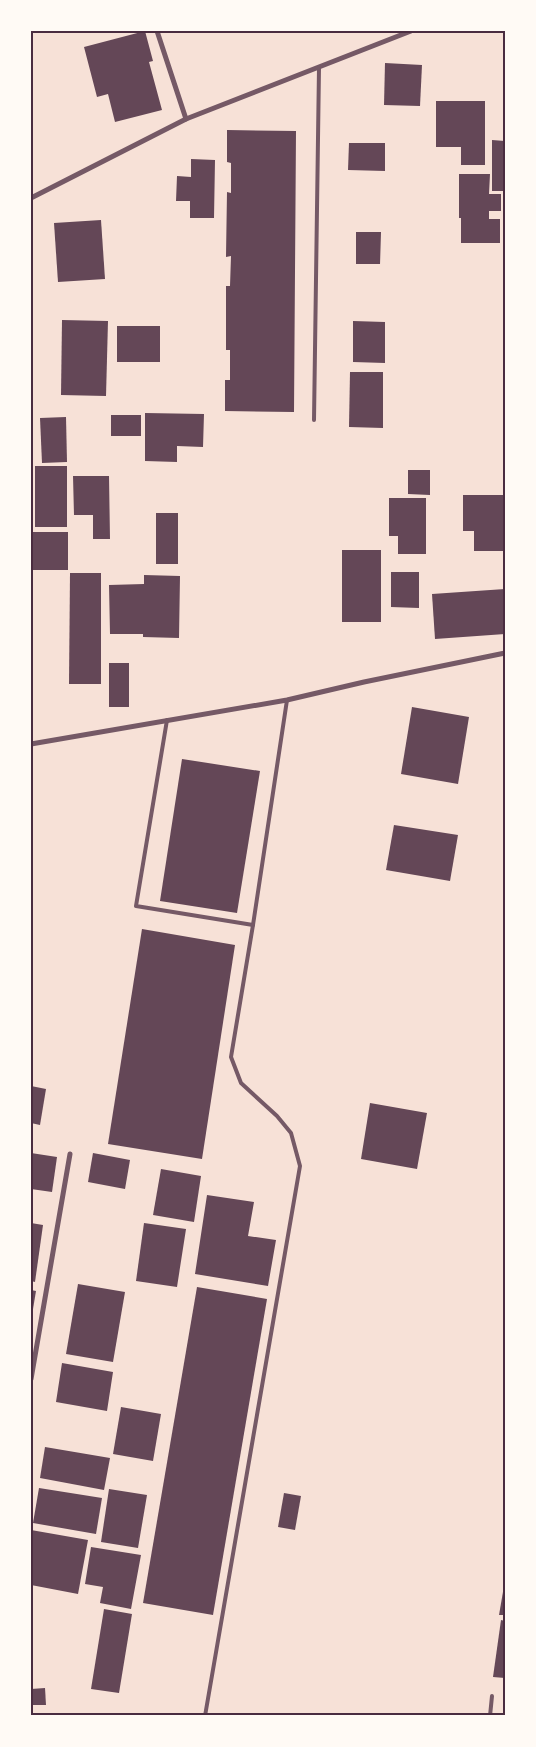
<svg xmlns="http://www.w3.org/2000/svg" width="536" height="1747" viewBox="0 0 536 1747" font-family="'Golos Text',sans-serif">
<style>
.building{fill:#644757}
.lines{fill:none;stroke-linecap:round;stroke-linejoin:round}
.service{stroke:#755966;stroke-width:4}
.minor{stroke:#755966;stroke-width:5}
.neatline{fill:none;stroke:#4a2c40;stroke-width:2}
</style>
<rect width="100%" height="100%" fill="#f7e1d7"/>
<g class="building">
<path d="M145,31L153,61L149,62L162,110L115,122L108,94L97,97L84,47Z"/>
<path d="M385,63L422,65L420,106L384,105Z"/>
<path d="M436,101H485V165H461V147H436Z"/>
<path d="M227,130L296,131L294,412L225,411V380H230V350H226V286H230L231,256L226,257L227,192L231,193V163L227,162Z"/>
<path d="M492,140L505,141V191H492Z"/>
<path d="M349,143H385V171L348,170Z"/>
<path d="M191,159L215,160L214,218H190V201H176L177,176L191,177Z"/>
<path d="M459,174H490L489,194H501V211H489V219H500V243H461V218H459Z"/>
<path d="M101,220L105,279L58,282L54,223Z"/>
<path d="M356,232H381L380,264H356Z"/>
<path d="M62,320L108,321L106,396L61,395Z"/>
<path d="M353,321L385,322V363L353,362Z"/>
<rect x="117" y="326" width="43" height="36"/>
<path d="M350,372H383V428L349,427Z"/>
<path d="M145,413L204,414L203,447L177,446V462L145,461Z"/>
<rect x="111" y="415" width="30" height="21"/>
<path d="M66,417L67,462L42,463L40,418Z"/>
<rect x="35" y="466" width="32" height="61"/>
<path d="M408,470H430V495L408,494Z"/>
<path d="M73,476H109L110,539H93V515H74Z"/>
<path d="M463,495H505V551H474V531H463Z"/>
<path d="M389,498H426V554H398V536H389Z"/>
<rect x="156" y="513" width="22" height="51"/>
<rect x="31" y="532" width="37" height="38"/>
<rect x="342" y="550" width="39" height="72"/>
<path d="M391,572H419V608L391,607Z"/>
<path d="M70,573H101V684H69Z"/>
<path d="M144,575L180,576L179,638L143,637V634H110L109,585L144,584Z"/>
<path d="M505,589V634L435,639L432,594Z"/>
<rect x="109" y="663" width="20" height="44"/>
<path d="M412,707L469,717L458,784L401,774Z"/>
<path d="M182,759L260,771L237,913L160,901Z"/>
<path d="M394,825L458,835L450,881L386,870Z"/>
<path d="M142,929L235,945L202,1159L108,1144Z"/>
<path d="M31,1086L46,1089L40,1125L31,1123Z"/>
<path d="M370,1103L427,1113L417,1169L361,1159Z"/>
<path d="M31,1153L57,1157L52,1192L31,1189Z"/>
<path d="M93,1153L130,1160L125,1189L88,1182Z"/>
<path d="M161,1169L201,1176L194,1222L153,1215Z"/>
<path d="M207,1195L254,1202L248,1236L276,1240L268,1286L195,1274Z"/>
<path d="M31,1223L43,1225L35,1282L31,1281Z"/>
<path d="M144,1223L186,1229L177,1287L136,1281Z"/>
<path d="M78,1284L125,1292L113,1362L66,1354Z"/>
<path d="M197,1287L267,1299L213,1615L143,1603Z"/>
<path d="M31,1290L36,1291L32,1315L31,1314Z"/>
<path d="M62,1363L113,1372L107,1411L56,1402Z"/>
<path d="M121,1407L161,1414L153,1461L113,1454Z"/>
<path d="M45,1447L110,1458L104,1490L40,1478Z"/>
<path d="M39,1488L102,1498L96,1534L33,1523Z"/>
<path d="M109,1489L147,1495L138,1548L101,1542Z"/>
<path d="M284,1493L301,1496L295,1530L278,1527Z"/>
<path d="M31,1530L88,1540L78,1594L31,1585Z"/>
<path d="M91,1547L141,1555L131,1609L100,1603L103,1587L85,1584Z"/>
<path d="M504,1586H505V1615H499Z"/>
<path d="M104,1609L132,1614L119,1693L91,1689Z"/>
<path d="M501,1620L505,1621V1678L493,1677Z"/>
<path d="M45,1688L46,1705H31V1689Z"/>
</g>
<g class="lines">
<g class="service">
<path d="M314,420L319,68"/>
<path d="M167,720L136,906L253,925L287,700"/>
<path d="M205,1716L300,1166L291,1133L277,1116L241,1083L231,1057L253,925"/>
<path d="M490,1716L492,1696"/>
</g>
<g class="minor">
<path d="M157,31L186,119"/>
<path d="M31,198L186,119L411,31"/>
<path d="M31,744L287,700L364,682L505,653"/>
<path d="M31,1379L70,1154"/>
</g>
</g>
<rect width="536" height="1747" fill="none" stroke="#fffaf5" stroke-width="65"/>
<rect x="32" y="32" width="472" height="1682" class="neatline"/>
</svg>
